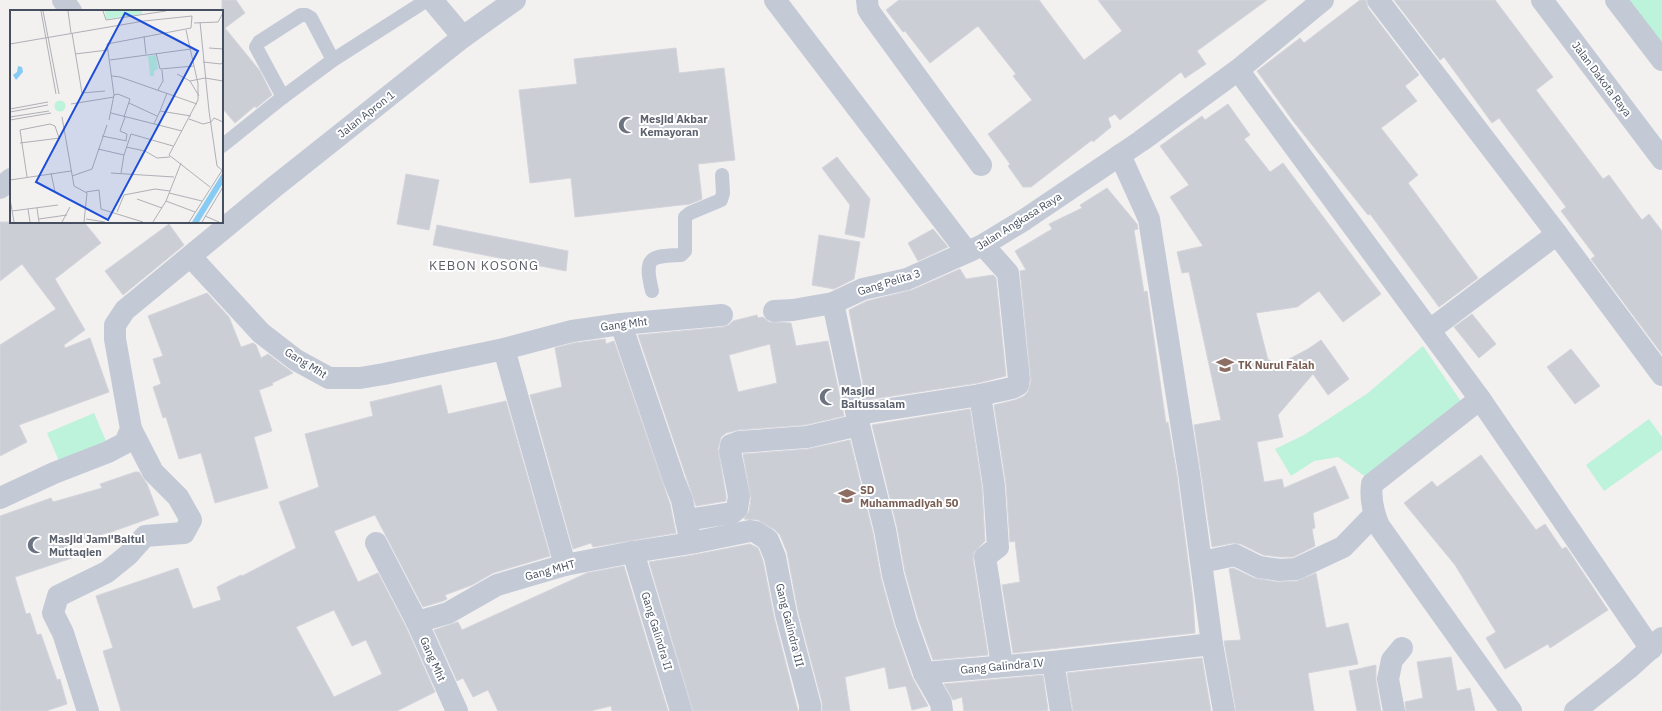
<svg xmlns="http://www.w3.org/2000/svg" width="1662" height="711" viewBox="0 0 1662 711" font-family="'IBM Plex Sans',sans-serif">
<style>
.green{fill:#bcf3da}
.building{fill:#ccced6;stroke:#d4d5dc;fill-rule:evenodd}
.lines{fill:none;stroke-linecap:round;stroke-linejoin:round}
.service{stroke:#c3cad6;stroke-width:14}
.minor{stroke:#c3cad6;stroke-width:22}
.labels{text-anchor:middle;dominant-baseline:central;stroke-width:4;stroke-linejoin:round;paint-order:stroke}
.street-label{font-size:11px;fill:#464f5f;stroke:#fff}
.worship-label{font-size:11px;font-weight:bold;fill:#5b616d;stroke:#fff;text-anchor:start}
.education-label{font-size:11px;font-weight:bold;fill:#785e54;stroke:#fff;text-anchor:start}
.quarter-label{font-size:13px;letter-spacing:1px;fill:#5c5f66;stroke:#fff}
.inset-road{fill:none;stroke:#aeb0b6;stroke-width:1}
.view{fill:#1d4ed8;fill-opacity:0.15;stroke:#1d4ed8;stroke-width:2}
.inset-edge{fill:none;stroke:#464f5f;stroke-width:2}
</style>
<rect width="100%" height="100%" fill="#f3f0f0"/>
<g class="green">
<path d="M1627,0H1662V50Z"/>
<path d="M1423,346L1462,403L1370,480L1338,457L1314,461L1291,476L1275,449L1304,435L1368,393Z"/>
<path d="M94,413L106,441L59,461L47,433Z"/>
<path d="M1649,419L1662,437V450L1604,491L1586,465Z"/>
</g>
<g class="building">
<path d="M222,0H236L245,13L225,28L260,71L272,95L256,108L255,106L235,123L222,108Z"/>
<path d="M899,0H1039L1084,60L1122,31L1098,0H1267L1197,51L1206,64L1185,78L1181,72L1120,120L1115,114L1108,118L1111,127L1093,142L1092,140L1031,187H1023L1008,166L1010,164L988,134L1032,100L1013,76L1016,74L978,26L930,63L905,31L903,32L886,10Z"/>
<path d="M1360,0H1366L1368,8L1419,75L1405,86L1417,101L1381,128L1418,175L1408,183L1478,278L1439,307L1370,214L1368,215L1293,121L1257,71L1300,38L1304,43Z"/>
<path d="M1394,0H1495L1553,77L1536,90L1603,179L1609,175L1642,220L1649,214L1662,231V354L1591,259L1595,256L1561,211L1566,207L1499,118L1492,123L1444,57L1440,60Z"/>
<path d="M676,48L679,73L724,68L735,160L698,164L702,199L690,204L575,217L571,178L530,183L519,90L577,84L574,59Z"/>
<path d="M1228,104L1250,135L1244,139L1270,172L1283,163L1381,294L1343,322L1319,291L1297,307L1256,313L1268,360H1270L1272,368L1308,349L1321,340L1349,379L1328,395L1313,374L1278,415L1283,437L1257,442L1264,482L1282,479L1284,488L1335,466L1349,498L1313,513L1315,528L1312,529L1315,546L1293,557H1280L1263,555L1241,544L1233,543L1212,547L1194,425L1221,420L1189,272L1182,273L1177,252L1203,246L1170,197L1189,185L1160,146L1202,116L1205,120Z"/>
<path d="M837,157L870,199L864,238L845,234L850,205L822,168Z"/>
<path d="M406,174L439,180L429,230L397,224Z"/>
<path d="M1107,188L1137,224L1138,229L1134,230L1144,292L1147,291L1166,423L1168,422L1177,475L1193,600L1195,633L1013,653L1002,585L1020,582L1015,541L1010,542L1006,484L994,405L1015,400L1024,396L1028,392L1031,381L1020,271L1026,270L1015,251L1052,229L1049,224L1082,208L1080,205Z"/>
<path d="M0,222H84L101,243L55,279L85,330L64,345L65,348L90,338L109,392L19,425L27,442L0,456V345L56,309L22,264L0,281Z"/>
<path d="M169,224L184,245L123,295L105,271Z"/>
<path d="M437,225L568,251L566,271L433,245Z"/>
<path d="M933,229L948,247L918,261L908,243Z"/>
<path d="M819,235L860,242L854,279L834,289L812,285Z"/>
<path d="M960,269L966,279L993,275L996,278L1006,376L978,383L866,400L849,310L867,301L912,290Z"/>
<path d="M207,293L229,317L241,347L253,343L256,345L261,358L268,354L293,373L272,383L273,385L259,390L272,431L254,437L268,488L215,503L201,453L179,459L166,417L163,418L153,387L161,384L153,359L163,356L148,316Z"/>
<path d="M1472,314L1496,344L1479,358L1454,327Z"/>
<path d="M757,315L758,318L763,317L769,322L791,323L796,346L828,341L844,416L805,425L738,430L726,433L721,437L718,449L726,496V501L696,506L638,335L723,327L729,325L733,321ZM770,344L777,383L738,392L729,355Z"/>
<path d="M605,339L606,344L614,341L670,504L676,533L593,547L591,543L573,549L530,395L562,387L555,348L574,343Z"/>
<path d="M1571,349L1600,386L1575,404L1547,367Z"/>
<path d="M441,385L448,414L506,401L550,556L493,573L472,585L445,595L447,599L443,601L423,607L375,515L334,531L358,582L378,573L406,627L435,692L397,711H121L103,651L113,648L96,596L178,568L193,609L221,600L217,587L241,575L242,576L296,548L279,502L319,487L305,434L373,416L370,402ZM334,610L352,646L366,640L382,674L334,697L296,627Z"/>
<path d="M970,409L982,487L985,541L974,552L973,559L988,655L933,660L918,618L905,572L897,527L872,425Z"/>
<path d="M850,440L873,533L881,578L894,625L912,677L928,706L912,710L906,686L889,689L885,667L845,677L850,711H822V702L798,611L787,552L780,535L775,530L758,520L744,519L749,511L751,498L743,454L808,449Z"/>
<path d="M1481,455L1536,530L1545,524L1562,549L1566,547L1608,610L1550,648L1548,644L1505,669L1486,638L1496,632L1455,565L1404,503L1432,481L1437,487Z"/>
<path d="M135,472H139L147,484L159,515L111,532L67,544L72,558L15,577L26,614L30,613L37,635L41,634L57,680L60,679L67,704L46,711H0V516L51,498L53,502L102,488L100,484Z"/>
<path d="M750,544L758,548L763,561L774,617L798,711H693L649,562L693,555Z"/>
<path d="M624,566L668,711H612L611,706L590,711H498L488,690L473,697L463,678L457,681L434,630L458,622L462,630L587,573Z"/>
<path d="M1233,568L1254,578L1278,582L1297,581L1316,573L1326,628L1348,623L1358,664L1308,673L1314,711H1236L1224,641L1241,640L1229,569Z"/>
<path d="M1451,657L1457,691L1470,688L1475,711H1406L1405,702L1423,698L1417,662Z"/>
<path d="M1202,658L1211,711H1073L1067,673Z"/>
<path d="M1376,665V681L1381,711H1357L1349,671Z"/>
<path d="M1043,675L1048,710L1042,711H964L962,697L953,700L944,684Z"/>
</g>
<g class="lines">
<g class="service">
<path d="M333,60L311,18L306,15H301L259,42L256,47L283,97L333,60L427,0"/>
<path d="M222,146L283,97"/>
<path d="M652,291C644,257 649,256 681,255L685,251V217L690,213L721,200L723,193L722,175"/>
</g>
<g class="minor">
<path d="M63,0L71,11"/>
<path d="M432,0L463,37"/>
<path d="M775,0L967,252"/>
<path d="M867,0L868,9L871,14L981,165"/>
<path d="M1378,0L1557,234L1662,375"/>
<path d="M1542,0L1662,159"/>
<path d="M1616,0L1662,60"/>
<path d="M1238,70L1480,399L1651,649"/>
<path d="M1120,155L1149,219L1189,473L1212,644L1224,711"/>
<path d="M0,188L11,179"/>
<path d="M191,257L261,333L296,360L329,378H360L384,374L504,349L572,331L621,324L722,315"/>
<path d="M833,303L859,425L885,530L893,575L906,622L924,673L941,703L942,711"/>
<path d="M774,311L793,310L833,303L863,289L907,279L983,245L1024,220L1141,141L1238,70L1323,0"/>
<path d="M621,324L674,480L682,500L689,534"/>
<path d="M1430,330L1557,234"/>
<path d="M504,349L565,565"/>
<path d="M980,395L994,486L998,547L985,557L1002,665"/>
<path d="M1480,399L1372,484C1370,499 1373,512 1379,526L1511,711"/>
<path d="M858,414L980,395L1012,388L1018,385L1019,379L1008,273L983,245"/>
<path d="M0,498L54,473L108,452L125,443L131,429L115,339V325L125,310L273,188L463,37L515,0"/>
<path d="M686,520L732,513L737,509L739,496L730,451L731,445L739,442L807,437L859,425"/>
<path d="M376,543L417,622L457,711"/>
<path d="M633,552L681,711"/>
<path d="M1202,562L1235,555L1259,567L1280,570L1296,569L1343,547L1374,515"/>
<path d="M417,622L448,613L497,585L565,565L633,552L691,543L750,531L756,532L768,540L775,557L786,614L810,705V711"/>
<path d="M1053,662L1212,644"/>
<path d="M924,673L1053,662L1061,711"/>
<path d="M88,711L63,633L53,613L58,596L107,572L128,555L145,536L184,533L191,520L178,497L153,472L131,429"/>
<path d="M1394,711L1388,679L1392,660L1402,648"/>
<path d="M1575,711L1628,669L1662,638"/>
</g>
</g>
<defs>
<g id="mosque-bare" transform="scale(1.38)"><path d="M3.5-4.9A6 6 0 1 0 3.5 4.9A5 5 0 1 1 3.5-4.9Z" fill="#6b7280" stroke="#fff" stroke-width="2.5" paint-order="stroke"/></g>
<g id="school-bare" transform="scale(1.38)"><path d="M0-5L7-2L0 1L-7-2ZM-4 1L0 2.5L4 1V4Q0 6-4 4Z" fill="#8d6e63" stroke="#fff" stroke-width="2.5" paint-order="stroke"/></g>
</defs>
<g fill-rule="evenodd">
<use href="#mosque-bare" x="627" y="125"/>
<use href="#school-bare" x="1225" y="365"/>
<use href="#mosque-bare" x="828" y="397"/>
<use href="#school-bare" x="847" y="496"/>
<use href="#mosque-bare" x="36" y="545"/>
</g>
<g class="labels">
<g class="street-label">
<text transform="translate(1602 79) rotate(53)">Jalan Dakota Raya</text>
<text transform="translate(366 114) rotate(-38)">Jalan Apron 1</text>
<text transform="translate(1019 221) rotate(-32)">Jalan Angkasa Raya</text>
<text transform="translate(889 282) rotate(-17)">Gang Pelita 3</text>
<text transform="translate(624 324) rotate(-7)">Gang Mht</text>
<text transform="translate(306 363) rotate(32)">Gang Mht</text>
<text transform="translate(550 570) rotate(-15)">Gang MHT</text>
<text transform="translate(790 625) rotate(76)">Gang Galindra III</text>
<text transform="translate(657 631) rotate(73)">Gang Galindra II</text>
<text transform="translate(433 659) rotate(66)">Gang Mht</text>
<text transform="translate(1002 666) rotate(-5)">Gang Galindra IV</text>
</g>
<g class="worship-label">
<text x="640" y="119">Mesjid Akbar<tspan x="640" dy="13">Kemayoran</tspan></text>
<text x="841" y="391">Masjid<tspan x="841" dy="13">Baitussalam</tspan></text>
<text x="49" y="539">Masjid Jami'Baitul<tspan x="49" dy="13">Muttaqien</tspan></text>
</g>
<g class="education-label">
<text x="1238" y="365">TK Nurul Falah</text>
<text x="860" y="490">SD<tspan x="860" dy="13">Muhammadiyah 50</tspan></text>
</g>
<g class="quarter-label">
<text x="484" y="265">KEBON KOSONG</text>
</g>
</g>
<g transform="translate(10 10)">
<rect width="213" height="213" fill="#f3f0f0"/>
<path d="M95,1H132V4L96,9ZM146,45L148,59L144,61V66H140L138,46ZM44.5 96a5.5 5.5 0 1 1 11 0a5.5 5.5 0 1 1-11 0Z" fill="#bcf3da"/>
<path d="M8,56L12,57L13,62L6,70L3,65L7,62ZM213,162V173L189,212H182Z" fill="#85cbf4"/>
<path class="inset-road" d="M31,1L46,84M33,1L49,84M58,1L61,23M93,1L96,10L156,1M190,12L199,101L207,156L212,160M184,13L208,12L213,3M176,20L188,74V90L159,145L200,177M62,23L72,83L95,81M134,26L136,44M0,34L134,11L182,6L181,18L97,34L104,85L99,110M199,38L213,39M146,43L150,59L184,56M65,44L98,40M100,50L181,39M193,52L211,54L213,52M167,64L180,71M102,66L110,67L187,94M148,80L153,71L152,60M104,85L108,84L120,89L114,107M189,86L180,71L195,68L213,71M119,93L147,106M61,94L104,87M0,99L38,92M150,101L157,83M0,102L38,95M101,103L172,121M0,107L39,101M52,107L64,176L77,183L74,212M115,107L110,121L117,124L116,130M179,109L193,114L201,112L204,108L213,112M0,110L41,103M144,114L150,101L181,106M92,126L117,131M10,133L50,128M116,137L135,141L147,148L160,147M88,139L114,145M41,163L45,182M101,163L164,167M111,163L114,145L121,124L163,136M62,166L82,159L97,115M17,167L10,120L40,114L45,116L49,128M0,170L61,161M76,182L89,180L91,199L133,212M159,183L192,191M0,189L4,212M127,189L152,198M156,191L185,202M27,198L29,212M18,199L20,212M2,201L48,195M107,202L114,185L145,179L160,181M195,206L209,212M29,209L57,205M76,209L95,212M52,212L60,197M143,212L156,191L171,153M179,212L213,159M192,212L213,177"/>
<path class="view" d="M115,3L188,41L98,210L26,172Z"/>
<rect width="213" height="213" class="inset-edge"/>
</g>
</svg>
